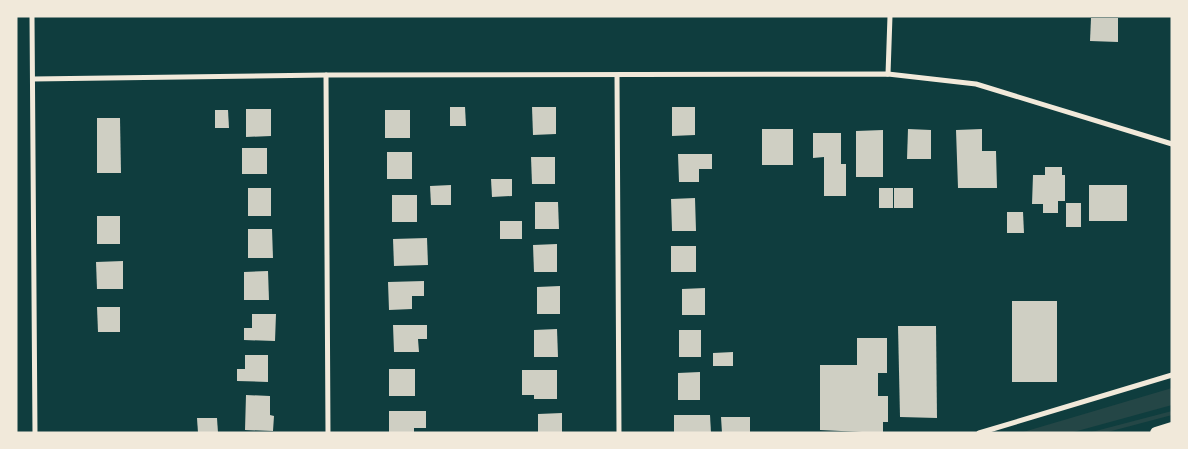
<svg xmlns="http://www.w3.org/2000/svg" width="1188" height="449" viewBox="0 0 1188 449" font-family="Poppins,sans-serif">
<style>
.green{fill:#244646}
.building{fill:#cfcfc3}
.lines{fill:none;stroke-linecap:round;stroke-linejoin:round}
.minor{stroke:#f1e9da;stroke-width:5}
.primary{stroke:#f1e9da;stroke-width:12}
</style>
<rect width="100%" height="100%" fill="#0f3d3e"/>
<g class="green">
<path d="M1172,388V405L1070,433H1020Z"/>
<path d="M1172,411V415L1104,433H1088Z"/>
</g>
<g class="building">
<path d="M1091,18H1118V42L1090,41Z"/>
<path d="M450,107H465L466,126H450Z"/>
<path d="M532,107H556V134L533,135Z"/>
<path d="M672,107H695V135L672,136Z"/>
<path d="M246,109H271V136L246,137Z"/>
<path d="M215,110H228L229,128H215Z"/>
<rect x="385" y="110" width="25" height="28"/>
<path d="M97,118H120L121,173H97Z"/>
<rect x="762" y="129" width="31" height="36"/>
<path d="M908,129L931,130V159H907Z"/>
<path d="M982,129V151H996L997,188H958L956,130Z"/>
<path d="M883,130V177H856V131Z"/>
<path d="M813,133H841V164H846V196H824V157L813,158Z"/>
<rect x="242" y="148" width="25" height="26"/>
<rect x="387" y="152" width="25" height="27"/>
<path d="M678,154H712V169H699V182H679Z"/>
<path d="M531,157H555V184H532Z"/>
<path d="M1045,167H1062V175H1065V201H1058V213H1043V204H1032L1033,175H1045Z"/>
<path d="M491,179H512V196L492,197Z"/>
<path d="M451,185V205H431L430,186Z"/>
<rect x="1089" y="185" width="38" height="36"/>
<rect x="248" y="188" width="23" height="28"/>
<rect x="879" y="188" width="14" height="20"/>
<rect x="894" y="188" width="19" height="20"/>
<rect x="392" y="195" width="25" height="27"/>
<path d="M695,198L696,231H672L671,199Z"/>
<path d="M535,202H558L559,229H535Z"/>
<rect x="1066" y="203" width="15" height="24"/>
<path d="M1007,212H1023L1024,233H1007Z"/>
<rect x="97" y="216" width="23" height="28"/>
<rect x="500" y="221" width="22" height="18"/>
<path d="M248,229H272L273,258H248Z"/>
<path d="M427,238L428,265L394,266L393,239Z"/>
<path d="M557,244V272H534L533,245Z"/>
<rect x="671" y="246" width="25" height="26"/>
<path d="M123,261V289H97L96,262Z"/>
<path d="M268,271L269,300H244V272Z"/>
<path d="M424,281V296H412V309L389,310L388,282Z"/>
<path d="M560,286V314H537V287Z"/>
<path d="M705,288V315H682V289Z"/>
<rect x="1012" y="301" width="45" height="81"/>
<path d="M97,307H120V332H98Z"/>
<path d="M252,314H276L275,341L244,340V328H252Z"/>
<path d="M393,325H427V339H418L419,352H394Z"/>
<path d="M898,326H936L937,418L900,417Z"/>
<path d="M557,329L558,357H534V330Z"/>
<rect x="679" y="330" width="22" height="27"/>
<path d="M857,338H887V373H878V396H888V422H883V433L820,430V365H857Z"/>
<path d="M733,352V366H713V353Z"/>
<path d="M245,355H268V382L237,381V369H245Z"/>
<rect x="389" y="369" width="26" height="27"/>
<path d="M522,370H557V399H534V395H522Z"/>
<path d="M700,372V400H678V373Z"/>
<path d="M246,395L270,396V415L274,416L273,431L245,430Z"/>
<path d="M389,411H426V428H414V433H389Z"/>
<path d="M562,413V433H538V414Z"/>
<path d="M674,415H710L711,433H674Z"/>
<path d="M721,417H750V433H722Z"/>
<path d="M197,418H217L218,433H198Z"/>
</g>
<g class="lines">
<g class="minor">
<path d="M32,16L35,433"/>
<path d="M888,74L890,16"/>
<path d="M326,75L328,433"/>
<path d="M617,75L619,433"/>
<path d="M33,79L326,75L888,74L976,84L1172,144"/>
<path d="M979,433L1172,375"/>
</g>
<path class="primary" d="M1156,433L1172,428"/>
</g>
<rect width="1188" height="449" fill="none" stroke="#f1e9da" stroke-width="35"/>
</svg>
